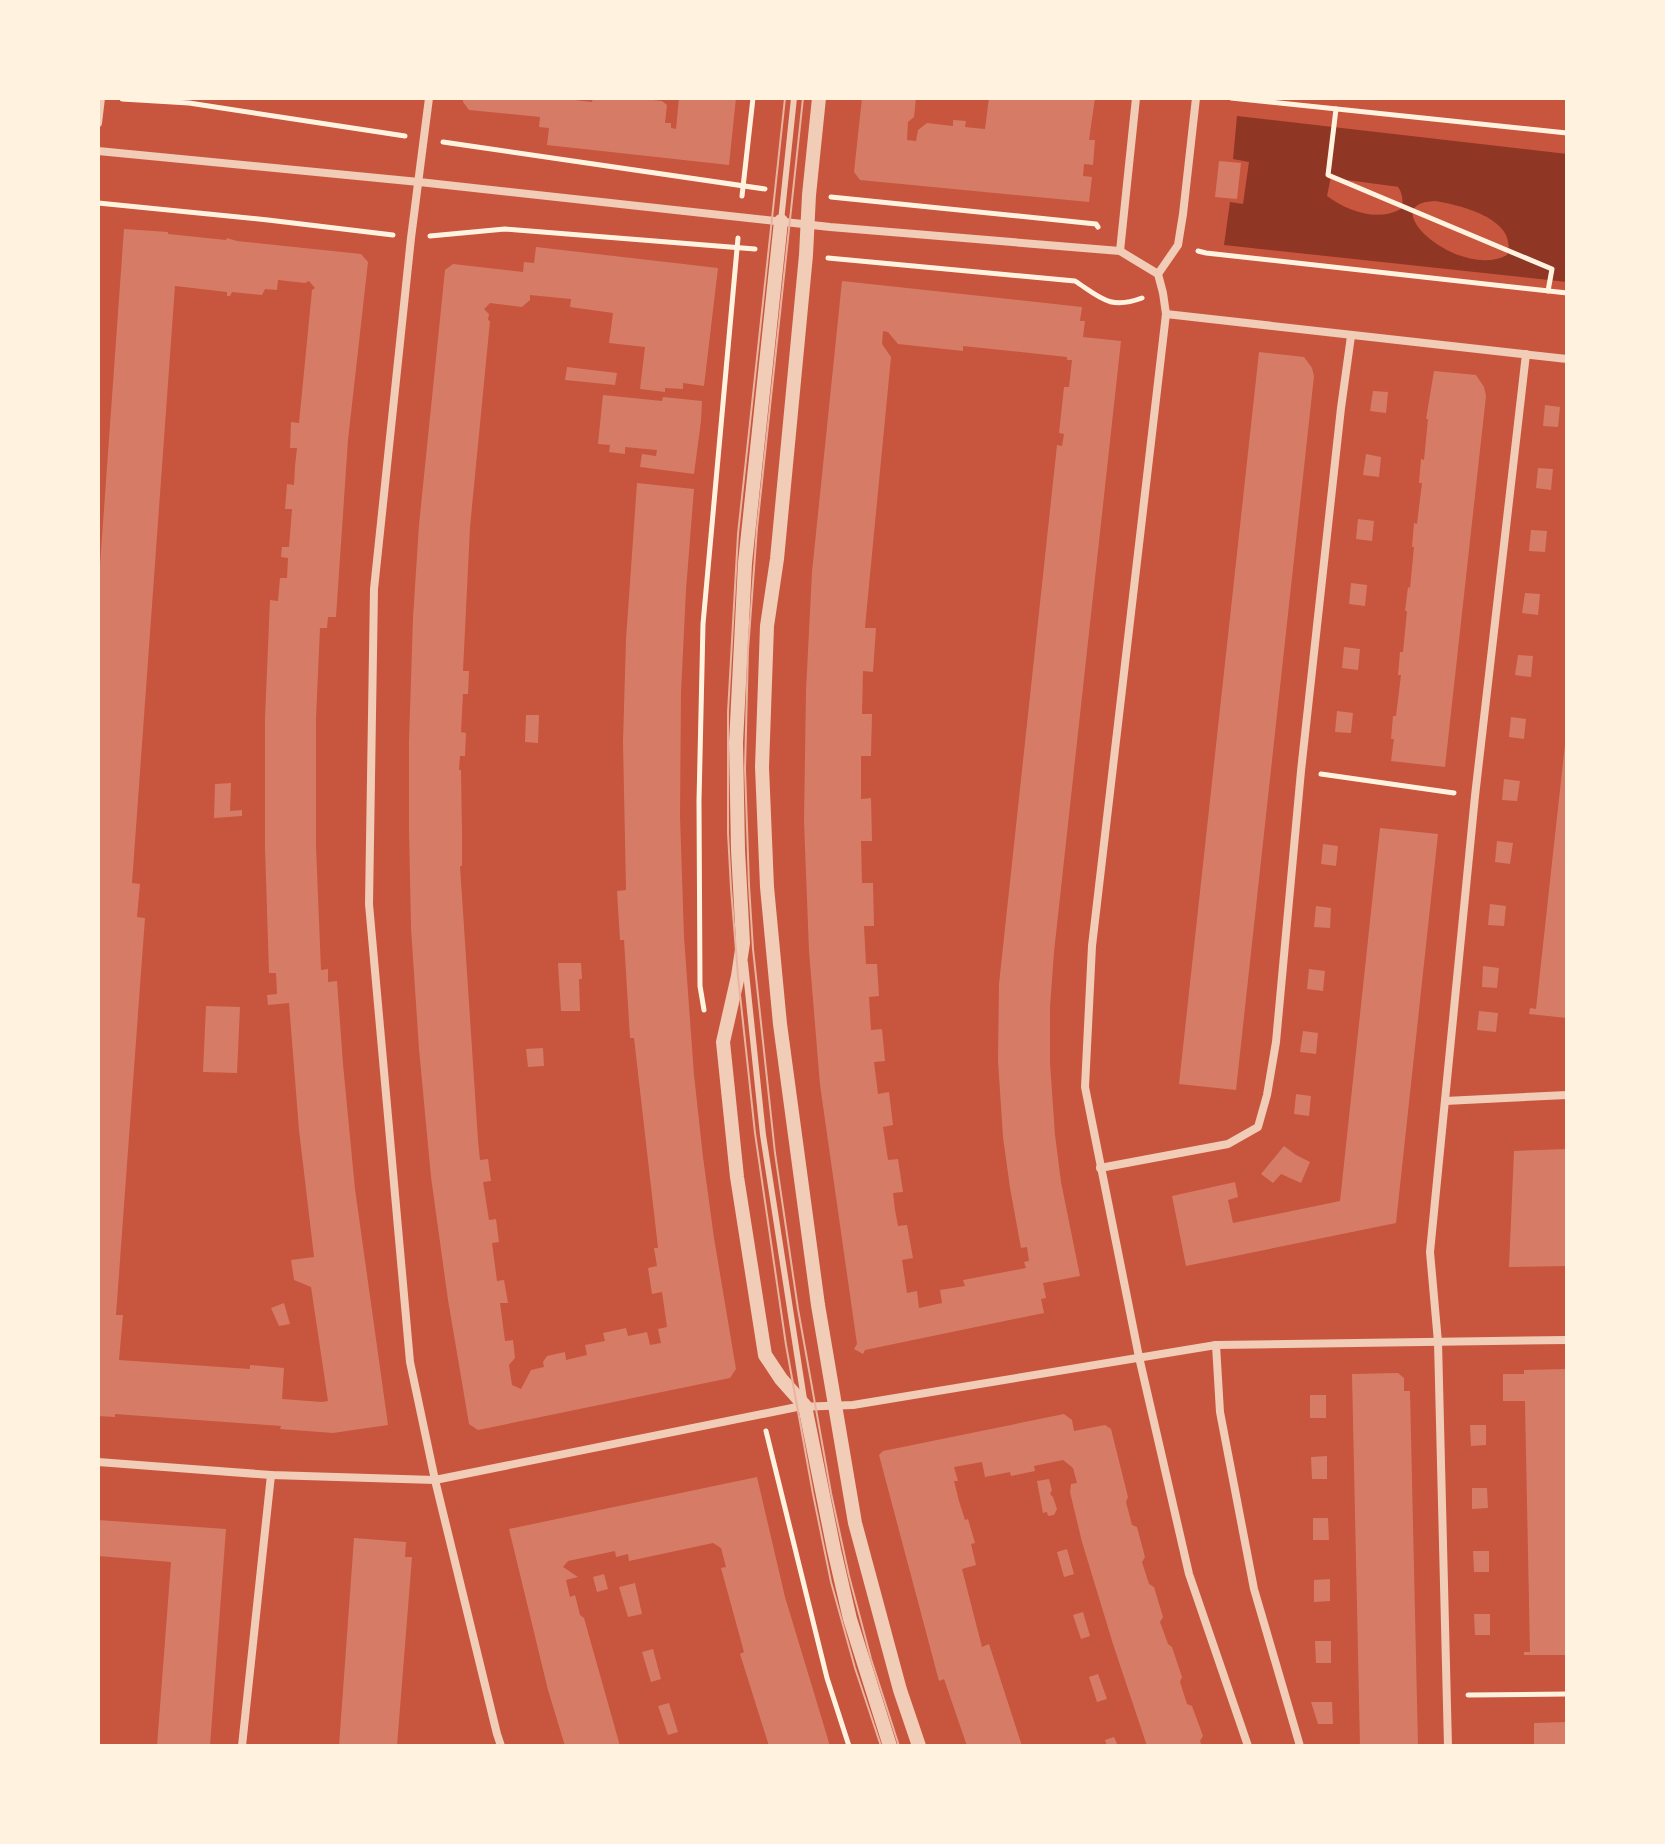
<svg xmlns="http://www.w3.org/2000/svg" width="1665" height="1844" viewBox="0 0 1665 1844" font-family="'Asap Condensed',sans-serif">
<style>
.water{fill:#8f3625;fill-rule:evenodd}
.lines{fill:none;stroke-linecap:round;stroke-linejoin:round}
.canal{stroke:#8f3625;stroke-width:36}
.building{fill:#d67c66;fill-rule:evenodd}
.path{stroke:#fff3e0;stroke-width:5}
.service{stroke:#f1ccb7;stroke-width:6}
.minor{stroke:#f1ccb7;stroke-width:8}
.tertiary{stroke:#f1ccb7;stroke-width:14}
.tram{stroke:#e9b49f;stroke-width:2}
</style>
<rect width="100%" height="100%" fill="#c8553d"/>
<path class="water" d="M1237,116L1567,154V282L1224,245L1230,202L1243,204L1249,162L1233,159ZM1335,157C1359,159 1412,177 1401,209C1377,222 1347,211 1327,196ZM1435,201C1460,205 1519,219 1507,255C1460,281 1371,203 1435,201Z"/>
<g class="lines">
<path class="canal" d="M1287,154L1415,171"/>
</g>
<g class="building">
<path d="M463,98H559L592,102L593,98H634L662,101L667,105L665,123H671V128L676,129L679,98H736L729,165L547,145L549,128L539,127L540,117L469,110L463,102Z"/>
<path d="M862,98H916L914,117L908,122L907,140L916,141L918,130L927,123L953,126V120L966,121L965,127L985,129L989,98H1095L1089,140H1095L1093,165L1084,164L1083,176L1092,177L1089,202L860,180L854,172Z"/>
<path d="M1219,161L1241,163L1237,199L1215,197Z"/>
<path d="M124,229L168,232V234L226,240L227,238L237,241L361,254L368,262L348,440L336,617H328L327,628H320L316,719V846L321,970L328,969V982L337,981L343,1064L355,1189L388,1425L333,1433L280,1429L281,1426L115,1414V1417L98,1416V593ZM278,280L305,283L309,281L315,288L312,290L299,423L291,422L290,448H297L295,466L294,485L287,484L285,509H292L289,547H282L281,557L288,558L287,578H280L278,601L270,600L265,718V847L269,973H276L277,994L267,995L268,1005L289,1003L299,1130L314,1257L291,1260L294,1280L311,1287L328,1401L322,1402L282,1399L284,1368L250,1365V1369L119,1360L123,1315H116L145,918L137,917L140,884L132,883L175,286L227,292V296H230L232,292L262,295L265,289L277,290Z"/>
<path d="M536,247L718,268L704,386L683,383V389L665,388V392L640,389L645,347L609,343L613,313L570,307L571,299L530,295V300L522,307L490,303L484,309L489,314L488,320L490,321L470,527L463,671H469L468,694H463L461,732L466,733L465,756H460L459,770H461L462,834V866H460L478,1140L480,1160L488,1159L491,1181L483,1182L489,1220L496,1219L499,1242L492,1243L497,1281L504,1280L508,1303H500L505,1341L513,1340L515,1358L509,1365L512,1385L521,1389L531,1370L544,1367L543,1362L547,1356L565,1352L566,1360L587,1355L585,1345L605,1341L603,1333L626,1328L628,1336L647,1332L650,1345L661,1343L658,1329L667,1327L662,1292L652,1294L648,1268L657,1266L654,1248H658L634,1038H630L624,940H620L617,891L626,890L623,742L626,639L637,483L694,489L686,590L681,692L680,816L684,937L694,1075L703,1157L714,1238L736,1369L730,1378L478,1430L469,1424L448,1300L431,1177L419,1049L411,928L409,829V742L413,618L419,525L445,270L453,264L523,272L524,262L534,263Z"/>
<path d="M842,281L1082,307L1080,321H1085L1083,337L1121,341L1054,952L1050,1007V1063L1055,1135L1061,1182L1080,1276L1043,1283L1046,1298L1041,1299L1044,1313L865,1350L863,1354L854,1349L857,1344L820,1085L809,951L804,821L806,691L812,572ZM883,331L888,332L898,344L963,351V346L1067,357V360H1072L1069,387H1064L1059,433L1064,434L1062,446L1057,445L999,984L998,1061L1003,1137L1010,1188L1021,1248L1027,1247L1029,1261L1024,1262L1026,1268L963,1280L965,1286L940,1290L942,1303L919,1308L917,1291L907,1293L902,1260L913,1258L907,1225L898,1226L895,1210L893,1193L903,1192L898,1159L888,1160L883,1127L893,1125L889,1092L878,1094L874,1062L885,1061L882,1029L871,1030L869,997L879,996L877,964H866L864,926H874L873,883H862L861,841H872L871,798L861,799V756H871L872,714H862L863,671L873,672L876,628H865L867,606L891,357L882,344Z"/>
<path d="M1259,352L1304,357L1312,368L1314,376L1236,1090L1179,1084Z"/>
<path d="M567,367L617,373L615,385L565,380Z"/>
<path d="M1434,371L1476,375L1484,387L1486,396L1445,767L1391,761L1394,739H1391L1393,716H1396L1401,675H1398L1399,664L1400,652H1403L1407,611H1405L1408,587L1410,588L1414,547H1412L1414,523L1417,524L1422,483H1419L1421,459L1424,460L1428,419H1426Z"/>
<path d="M1373,391L1388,392L1386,413L1370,411Z"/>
<path d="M603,395L662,401L663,397L702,401L701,421L694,474L640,467L642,454L656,456L657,450L625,447V454L609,452L610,445L598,444Z"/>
<path d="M1545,405L1560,407L1558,427L1543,426Z"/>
<path d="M1366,454L1381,457L1379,477L1363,475Z"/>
<path d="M1538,468L1553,469L1551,490L1536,488Z"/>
<path d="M1358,519L1374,521L1372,541L1356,539Z"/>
<path d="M1531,530L1547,531L1545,552L1529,551Z"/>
<path d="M1351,583L1367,585L1365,606L1349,604Z"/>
<path d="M1525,593L1540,594L1538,615L1522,613Z"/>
<path d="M1344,647L1360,649L1358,670L1342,668Z"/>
<path d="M1518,655L1533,656L1531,677L1515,675Z"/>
<path d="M1337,711L1353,713L1351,733L1335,732Z"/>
<path d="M526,715H539L538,743L525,742Z"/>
<path d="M1511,717L1526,719L1524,739L1509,737Z"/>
<path d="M1565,744H1567V1018L1529,1014L1530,1008L1536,1009Z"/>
<path d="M1504,779L1520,781L1517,801L1502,800Z"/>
<path d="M231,783L230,811L242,810V816L214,818L215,784Z"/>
<path d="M1380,828L1438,834L1396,1223L1186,1266L1172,1196L1235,1182L1238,1197L1228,1200L1233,1223L1340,1201Z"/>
<path d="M1497,841L1513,843L1510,864L1495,862Z"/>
<path d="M1323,844L1338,846L1336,866L1321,864Z"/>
<path d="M1490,904L1506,906L1504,926L1488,925Z"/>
<path d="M1316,906L1331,908L1330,928L1314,927Z"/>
<path d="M558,963H581L582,979H579L580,1011H561Z"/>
<path d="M1483,966L1499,968L1497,988L1482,987Z"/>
<path d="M1309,969L1325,971L1323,991L1307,989Z"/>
<path d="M206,1006L240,1007L237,1073L203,1072Z"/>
<path d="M1479,1011L1498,1013L1496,1032L1477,1030Z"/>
<path d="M1303,1031L1318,1033L1316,1054L1300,1052Z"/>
<path d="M543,1048L544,1066L528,1067L526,1049Z"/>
<path d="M1296,1094L1311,1096L1309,1116L1294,1114Z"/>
<path d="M1284,1146L1296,1155L1310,1162L1301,1183L1281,1174L1273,1183L1261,1174Z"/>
<path d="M1567,1149V1266L1509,1267L1514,1151Z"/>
<path d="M284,1303L290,1324L279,1326L271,1308Z"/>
<path d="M1567,1369V1655H1524V1652H1530L1525,1403V1401H1503V1374H1524V1370Z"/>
<path d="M1398,1373L1404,1378V1391H1410L1418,1746H1360L1352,1374Z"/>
<rect x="1310" y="1395" width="16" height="23"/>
<path d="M1064,1414L1072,1420L1074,1431L1105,1425L1111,1429L1128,1497L1126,1502L1132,1525L1137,1527L1145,1557L1142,1562L1149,1584L1154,1587L1163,1617L1160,1622L1168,1644L1172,1647L1182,1677L1180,1682L1187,1704L1192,1706L1203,1736L1200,1741L1202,1746H1147L1113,1644L1082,1542L1070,1492L1071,1484L1077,1483L1073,1468L1063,1460L1034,1466L1035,1471L1011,1476L1010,1472L985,1477L982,1462L954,1467L958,1481H954L959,1501L965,1520L968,1519L975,1543L971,1544L976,1565L962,1569L982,1647L989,1644L1022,1746H967L944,1679L939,1681L879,1455L883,1451Z"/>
<path d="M1470,1425H1486V1445L1471,1446Z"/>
<path d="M1327,1456V1479H1312L1311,1457Z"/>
<path d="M757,1477L785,1597L830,1746H769L740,1654L744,1652L721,1568L726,1567L721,1548L713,1543L629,1561L628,1554L616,1557L615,1551L568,1561L563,1567L578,1577L566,1580L570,1597L575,1595L580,1615L584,1618L620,1746H565L548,1690L509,1529Z"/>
<path d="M1049,1479L1052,1490L1050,1494L1053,1497L1057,1509L1054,1515L1048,1516L1047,1512L1043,1513L1037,1481Z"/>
<path d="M1472,1488H1487L1488,1508L1472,1509Z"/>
<path d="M1313,1518H1328L1329,1540H1313Z"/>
<path d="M98,1520L226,1529L210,1746H157L171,1562L98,1556Z"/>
<path d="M354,1538L406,1542L405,1557H412L397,1746H339Z"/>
<path d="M1067,1549L1074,1574L1064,1577L1057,1552Z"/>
<path d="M1473,1551H1489V1572H1474Z"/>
<path d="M604,1574L608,1589L597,1592L593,1577Z"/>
<path d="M1330,1579V1601L1314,1602V1580Z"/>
<path d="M635,1583L642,1614L628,1617L619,1587Z"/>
<path d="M1083,1612L1090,1636L1081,1639L1073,1615Z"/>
<path d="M1474,1614H1490V1635H1475Z"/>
<path d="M1315,1641H1331V1663H1316Z"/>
<path d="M653,1649L661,1679L651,1682L642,1652Z"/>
<path d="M1098,1674L1107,1699L1097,1702L1089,1677Z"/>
<path d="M1311,1702H1332L1333,1724H1318Z"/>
<path d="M669,1703L678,1732L668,1735L658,1706Z"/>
<path d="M1567,1722V1746H1534V1723Z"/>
<path d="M1114,1737L1118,1746H1107L1105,1740Z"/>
</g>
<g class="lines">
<g class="path">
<path d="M1231,98L1567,133"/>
<path d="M122,99L189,103L405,136"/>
<path d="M1336,109L1328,175L1552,269L1548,291"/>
<path d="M443,142L765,189"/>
<path d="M742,196L753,98"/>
<path d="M831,197L1096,224L1098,227"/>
<path d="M98,203L268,220L393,235"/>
<path d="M430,236L505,229L755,249"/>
<path d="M1198,251L1206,253L1567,293"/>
<path d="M828,258L1075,281C1101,298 1110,310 1142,298"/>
<path d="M1321,774L1454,793"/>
<path d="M704,1010L700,986L699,801L703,624L738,238"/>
<path d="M766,1431L827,1678L849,1746"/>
<path d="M1468,1695L1567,1694"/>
</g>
<g class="service">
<path d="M781,221L794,98"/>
<path d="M745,963L763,1135L804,1399"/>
</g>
<g class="minor">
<path d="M429,98L411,238L374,589L369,904L410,1362L435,1480L497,1734L501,1746"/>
<path d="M98,123L101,98"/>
<path d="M98,151L419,182L830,227L1120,251L1158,274L1163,293L1166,314L1092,946L1085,1087L1139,1357L1189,1574L1248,1746"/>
<path d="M1120,251L1136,98"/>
<path d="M1158,274L1178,245L1183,214L1196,98"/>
<path d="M1166,314L1567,359"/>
<path d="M1445,1101L1567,1095"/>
<path d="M1100,1168L1228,1144L1258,1127L1267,1095L1276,1042L1301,771L1341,408L1351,336"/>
<path d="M1216,1345L1220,1412L1254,1589L1300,1746"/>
<path d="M98,1462L271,1475L435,1480L797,1407L853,1405L1216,1345L1567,1340"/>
<path d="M242,1746L271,1475"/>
<path d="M1448,1746L1438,1342L1430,1252L1475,796L1526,354"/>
</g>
<g class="tertiary">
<path d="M819,98L809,195L806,255L777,559L767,626L762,767L767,887L780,1024L818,1305L855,1523L900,1690L919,1746"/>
<path d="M781,221L745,563L736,743L738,850L743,943L738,976L723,1042L737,1177L765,1355L781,1379L805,1406L834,1550L850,1619L890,1746"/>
</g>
<g class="tram">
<path d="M785,98L738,534L728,712V833L731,888L738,976L755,1133L786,1345L813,1494L831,1582L855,1668L881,1746"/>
<path d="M803,98L757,528L748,650L745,769L749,885L753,949L775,1153L798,1309L831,1493L849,1576L871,1659L899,1746"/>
</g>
</g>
<rect width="1665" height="1844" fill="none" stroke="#fff3e0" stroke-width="200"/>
</svg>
